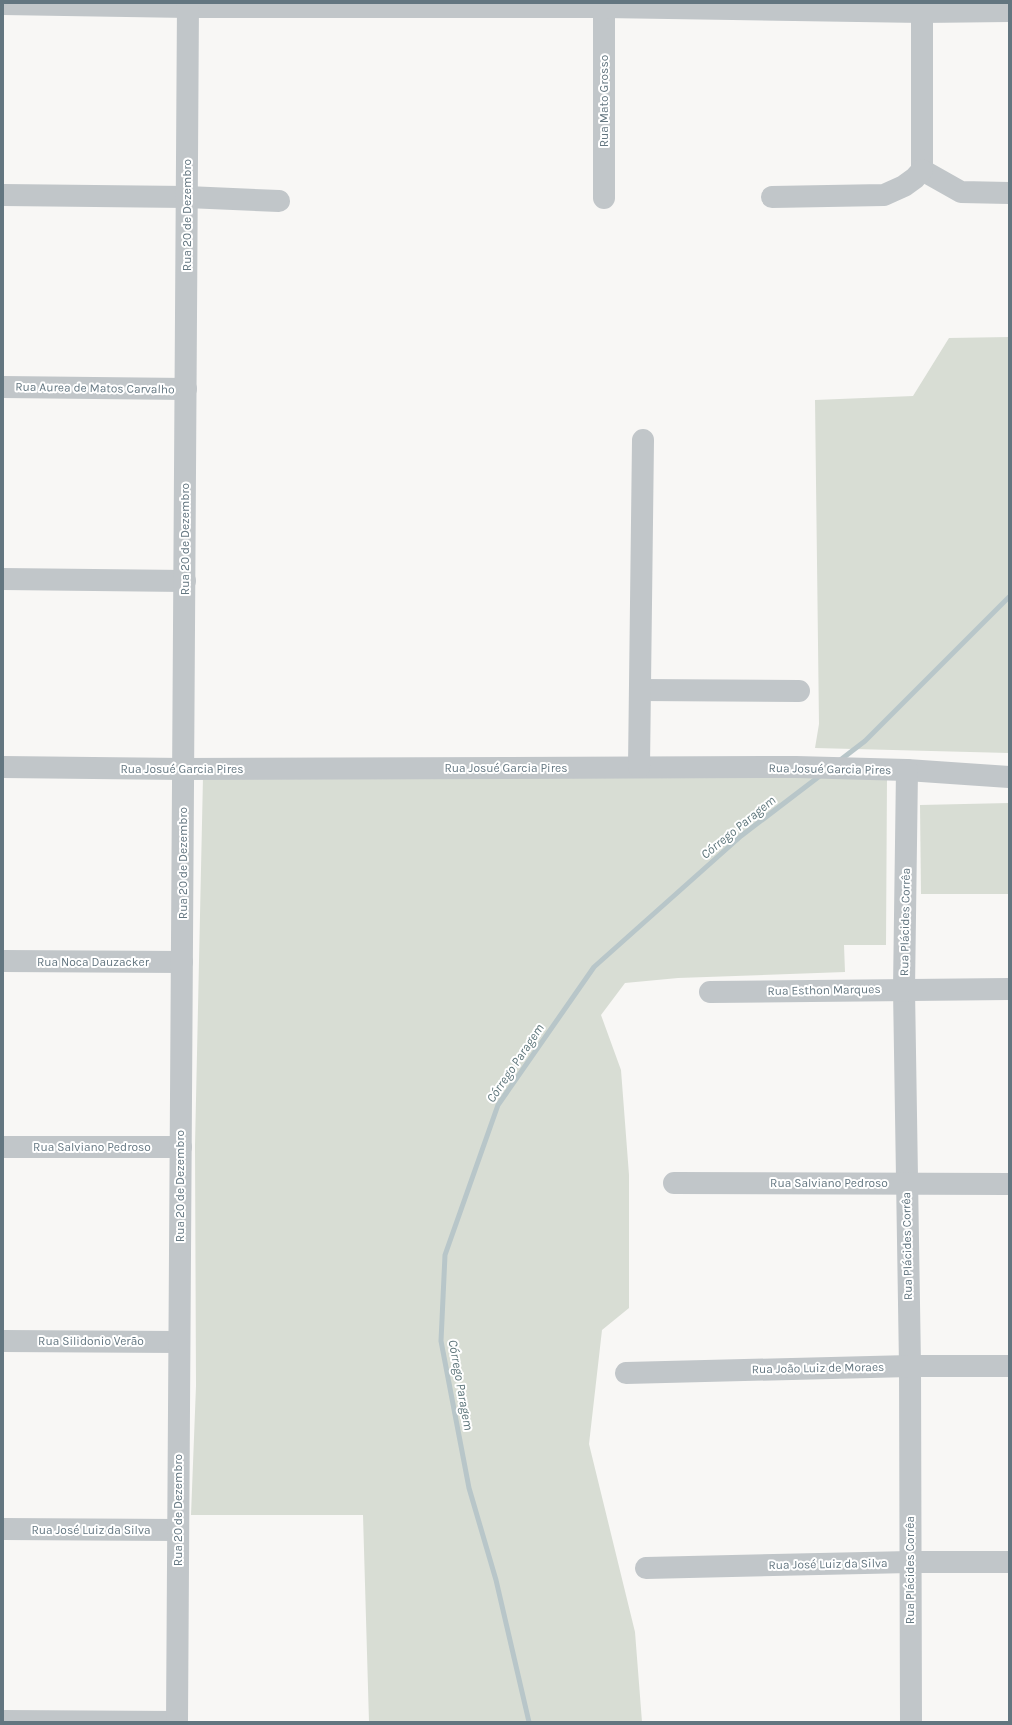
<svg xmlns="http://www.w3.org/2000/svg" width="1012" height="1725" viewBox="0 0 1012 1725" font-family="Karla,sans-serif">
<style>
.green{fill:#d8ddd4}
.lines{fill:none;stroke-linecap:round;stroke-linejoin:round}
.stream{stroke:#b8c6c9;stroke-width:5}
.minor{stroke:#c1c6c9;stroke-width:22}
.labels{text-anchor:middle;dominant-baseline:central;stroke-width:4;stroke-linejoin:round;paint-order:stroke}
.street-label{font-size:12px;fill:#637680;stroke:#fff}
.water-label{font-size:13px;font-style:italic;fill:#5e767b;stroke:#fff}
</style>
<rect width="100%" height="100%" fill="#f8f7f5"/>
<g class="green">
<path d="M1009,337V753L815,748L819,724L815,400L913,396L949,338Z"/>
<path d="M203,777H887L886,945H844L845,972L678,978L625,983L601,1015L621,1070L629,1175V1308L602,1330L589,1444L635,1632L642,1722H369L363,1515H191L196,1386L195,1146Z"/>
<path d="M1009,803V894H921L920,805Z"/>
</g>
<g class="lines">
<g class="stream">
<path d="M839,761L865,741L1009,597"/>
<path d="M529,1722L496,1580L469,1488L441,1341L445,1255L498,1105L594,967L741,836L821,775"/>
</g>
<g class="minor">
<path d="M604,3V198"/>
<path d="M3,4L188,7H604L922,12L1009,11"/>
<path d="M922,170V3"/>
<path d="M922,170L961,192L1009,193"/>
<path d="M3,195L187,197L279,201"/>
<path d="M772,197L884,195L904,186L915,178L922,170"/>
<path d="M3,387L186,389"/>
<path d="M3,579L185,581"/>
<path d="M640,690L799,691"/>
<path d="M3,767L183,769L796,767L907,770L1009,777"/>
<path d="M639,767L643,440"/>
<path d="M907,770L904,989L910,1366L911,1722"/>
<path d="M3,961L182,962"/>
<path d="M710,992L1009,989"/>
<path d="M3,1147H181"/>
<path d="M674,1183L1009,1184"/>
<path d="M3,1341L179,1342"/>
<path d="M626,1373L910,1366H1009"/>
<path d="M3,1529L178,1530"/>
<path d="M646,1568L910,1562H1009"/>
<path d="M3,1721L177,1722"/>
<path d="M177,1722L188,3"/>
</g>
</g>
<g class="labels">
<g class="street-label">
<text transform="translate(604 101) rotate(-90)">Rua Mato Grosso</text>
<text transform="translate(187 215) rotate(-90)">Rua 20 de Dezembro</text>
<text transform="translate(95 388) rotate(1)">Rua Aurea de Matos Carvalho</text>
<text transform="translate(185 539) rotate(-90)">Rua 20 de Dezembro</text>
<text x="506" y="768">Rua Josué Garcia Pires</text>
<text x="182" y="769">Rua Josué Garcia Pires</text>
<text transform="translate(830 769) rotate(1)">Rua Josué Garcia Pires</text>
<text transform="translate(183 863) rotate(-90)">Rua 20 de Dezembro</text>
<text transform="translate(905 922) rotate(-89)">Rua Plácides Corrêa</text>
<text x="93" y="962">Rua Noca Dauzacker</text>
<text transform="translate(824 990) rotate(-1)">Rua Esthon Marques</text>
<text x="92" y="1147">Rua Salviano Pedroso</text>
<text x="829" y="1183">Rua Salviano Pedroso</text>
<text transform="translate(180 1186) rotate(-90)">Rua 20 de Dezembro</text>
<text transform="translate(907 1246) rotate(-91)">Rua Plácides Corrêa</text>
<text x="91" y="1341">Rua Silidonio Verão</text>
<text transform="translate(818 1368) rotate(-1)">Rua João Luiz de Moraes</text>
<text transform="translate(178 1510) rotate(-90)">Rua 20 de Dezembro</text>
<text x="91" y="1530">Rua José Luiz da Silva</text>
<text transform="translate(828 1564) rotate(-1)">Rua José Luiz da Silva</text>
<text transform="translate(910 1570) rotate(-90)">Rua Plácides Corrêa</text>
</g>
<g class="water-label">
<text transform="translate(738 827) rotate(-39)">Córrego Paragem</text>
<text transform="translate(515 1063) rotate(-56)">Córrego Paragem</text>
<text transform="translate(461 1385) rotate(80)">Córrego Paragem</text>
</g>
</g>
<rect width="1012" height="1725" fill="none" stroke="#637680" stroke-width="8"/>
</svg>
